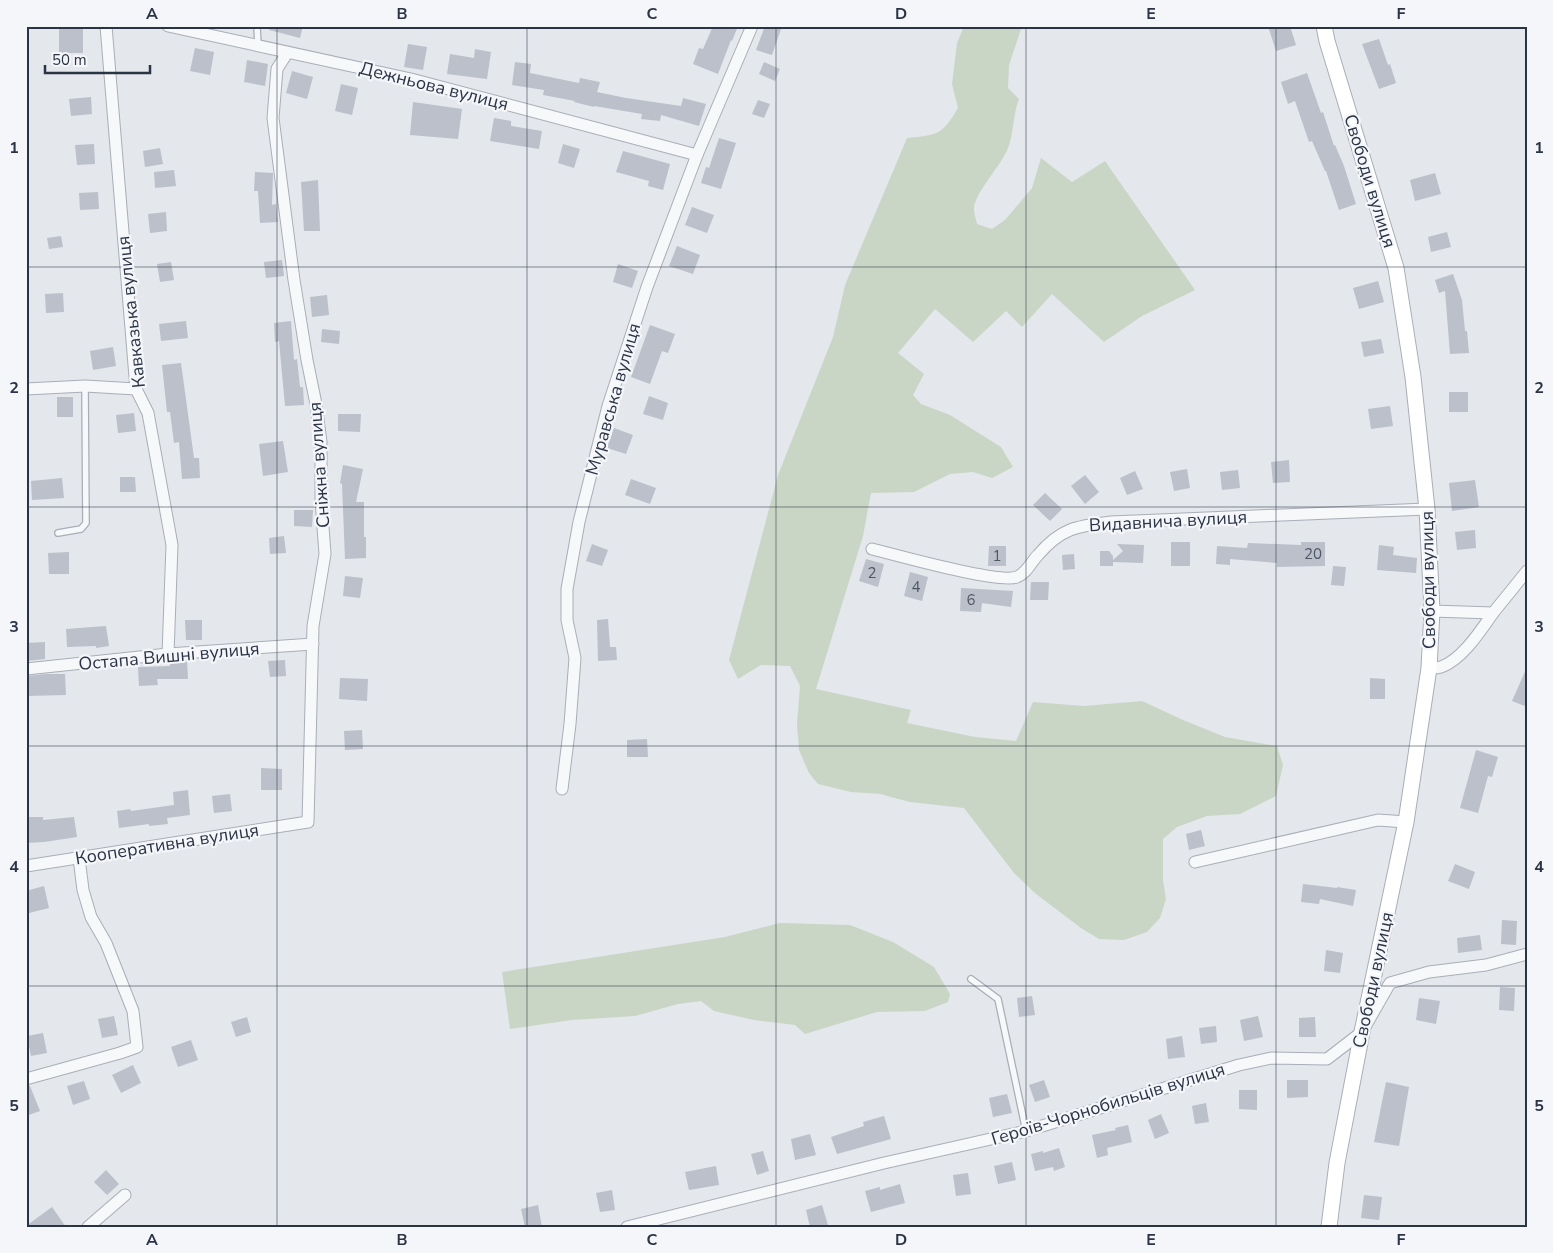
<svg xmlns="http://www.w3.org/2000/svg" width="1553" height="1253" viewBox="0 0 1553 1253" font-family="'Nunito Sans',sans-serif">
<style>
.green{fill:#c9d6c5}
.building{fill:#bbc0ca}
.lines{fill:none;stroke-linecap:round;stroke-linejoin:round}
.lane-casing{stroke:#a9aeb7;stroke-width:8}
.street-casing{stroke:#a9aeb7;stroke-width:13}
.secondary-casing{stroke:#a9aeb7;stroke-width:17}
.lane{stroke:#f7f8fa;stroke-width:5.5}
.street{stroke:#f7f8fa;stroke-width:11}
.secondary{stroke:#fff;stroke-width:15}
.grid{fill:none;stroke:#2b3445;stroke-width:1;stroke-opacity:0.55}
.labels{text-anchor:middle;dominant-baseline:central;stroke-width:4.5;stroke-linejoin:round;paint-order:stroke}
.number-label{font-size:15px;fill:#4f5766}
.street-label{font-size:18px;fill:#2b3445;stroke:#f4f6f9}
.neatline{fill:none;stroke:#2b3445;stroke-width:2}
.grid-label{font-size:16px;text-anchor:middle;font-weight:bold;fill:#2b3445}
</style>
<rect width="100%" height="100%" fill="#e4e7ec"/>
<g class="green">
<path d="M964,26H1022L1009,65L1008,88L1019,99C1013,114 1014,132 1008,148C1002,165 974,193 974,209C974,214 976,219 977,224L992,229L1005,220L1032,188L1041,158L1072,182L1105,161L1195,290L1142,316L1104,342L1052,294L1022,327L1006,311L973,342L935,309L898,353L924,374L913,395L921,404L950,415L1001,447L1013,467L992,478L973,472L950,474L914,492L871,493L863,536L816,689L911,710L907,723L975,737L1016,741L1033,702L1084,706L1142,701L1183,720L1225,737L1277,746L1283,765L1276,796L1240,814L1207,816L1177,827L1163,839V880L1166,899L1160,918L1147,932L1124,940L1099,939L1081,928L1036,894L1014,873L964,808L910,802L880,794L851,792L818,784L809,773L799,750L797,724L800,686L790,666L761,665L738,679L729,660L778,475L833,337L845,285L907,138C938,135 942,135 958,108L952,84L957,43Z"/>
<path d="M780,923L850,925L893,942L934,967L950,994L948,1002L925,1011L877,1012L805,1034L795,1025L754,1020L714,1011L701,1001L678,1004L635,1016L572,1020L510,1029L502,972L725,937Z"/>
</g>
<g class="building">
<path d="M270,26H303L300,38L269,30Z"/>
<path d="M713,26H738L732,41L731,40L718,74L693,64L699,48L703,49Z"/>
<path d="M765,26H782L772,55L756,50Z"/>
<path d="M1276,26H1290L1296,45L1276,51L1269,29Z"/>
<rect x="59" y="28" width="24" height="25"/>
<path d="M1379,39L1388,65L1390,64L1396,83L1379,89L1362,44Z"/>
<path d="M408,44L427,47L423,70L404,67Z"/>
<path d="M195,48L214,52L210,75L190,71Z"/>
<path d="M475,49L491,52L487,79L447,74L450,54L474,58Z"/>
<path d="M247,60L268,64L265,86L244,82Z"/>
<path d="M515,62L531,64L530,73L579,83L580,78L600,82L597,92L626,98L681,106L683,98L706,104L699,126L661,115L660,121L641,119L642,114L594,106V107L574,102L575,101L543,95L544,90L512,85Z"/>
<path d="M764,62L780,69L775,81L759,74Z"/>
<path d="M292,71L313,77L307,99L286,93Z"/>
<path d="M1307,73L1321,113L1323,112L1334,146L1335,145L1344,166L1356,204L1339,210L1326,171H1325L1312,141L1309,142L1295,101L1288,104L1281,82Z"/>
<path d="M341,84L358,88L352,115L335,111Z"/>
<path d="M91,97L92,114L71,116L69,99Z"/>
<path d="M758,100L770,104L764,118L752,114Z"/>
<path d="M413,102L462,109L458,139L410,135Z"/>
<path d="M494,118L511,121V126L542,131L539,149L490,141Z"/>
<path d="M719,138L736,143L721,189L701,183L706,167L709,168Z"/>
<path d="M94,144L95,164L77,165L75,145Z"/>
<path d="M563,144L580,149L574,168L558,163Z"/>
<path d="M160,148L163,164L145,167L143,151Z"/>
<path d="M623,151L670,164L663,190L648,186L649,181L616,172Z"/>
<path d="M174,170L176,186L155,188L154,172Z"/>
<path d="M255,172L273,173L272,205L276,204L278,222L260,223L258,191H254Z"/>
<path d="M1435,173L1441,194L1415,201L1410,180Z"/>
<path d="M318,180L320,231H304L301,182Z"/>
<path d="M98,192L99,209L80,210L79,193Z"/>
<path d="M692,207L714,215L707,233L685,225Z"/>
<path d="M166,212L167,231L150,233L148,214Z"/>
<path d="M1447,232L1451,247L1431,252L1428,237Z"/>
<path d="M61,236L63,247L49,249L47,238Z"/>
<path d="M677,246L700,255L693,274L669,266Z"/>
<path d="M282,260L284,276L266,278L264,262Z"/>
<path d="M171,262L174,280L160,282L157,264Z"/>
<path d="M618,264L638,271L632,288L613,282Z"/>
<path d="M1453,274L1462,300L1465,331H1467L1469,353L1450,354L1445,291L1439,293L1435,280Z"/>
<path d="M1378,281L1384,302L1359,309L1353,288Z"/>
<path d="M63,293L64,312L46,313L45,294Z"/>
<path d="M327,295L329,315L312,317L310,297Z"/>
<path d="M186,321L188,338L161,341L159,324Z"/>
<path d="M291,321L294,360L297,359L300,387H303L304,405L285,406L279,341L275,342L274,323Z"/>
<path d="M650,325L675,334L668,353L662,351L650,384L631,377Z"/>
<path d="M322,329L340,331L339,344L321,342Z"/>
<path d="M1381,339L1384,353L1364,357L1361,342Z"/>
<path d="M113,347L116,366L93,370L90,351Z"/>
<path d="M181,363L194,458H199L200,478L182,479L179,442L174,443L170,412H167L162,365Z"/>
<rect x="1449" y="392" width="19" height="20"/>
<path d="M649,396L668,403L663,420L643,414Z"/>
<rect x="57" y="397" width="16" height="20"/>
<path d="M1390,406L1393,426L1371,429L1368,409Z"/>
<path d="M134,413L136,431L118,433L116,415Z"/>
<path d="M338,414H361L360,432L338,431Z"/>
<path d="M614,428L633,435L626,454L607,448Z"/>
<path d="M283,441L288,472L263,476L259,444Z"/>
<path d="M1289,460L1290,482L1273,483L1271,462Z"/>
<path d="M343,465L363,469L356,502H364V537H366V558L345,559L342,484L340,483Z"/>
<path d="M1187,469L1190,488L1174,491L1170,472Z"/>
<path d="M1238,470L1240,488L1222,490L1220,472Z"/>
<path d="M1135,471L1143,489L1127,495L1120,478Z"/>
<path d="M1085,475L1099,492L1085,504L1071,486Z"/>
<path d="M120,477H135L136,492H120Z"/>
<path d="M62,478L64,498L32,500L31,481Z"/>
<path d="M631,479L656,488L650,504L625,495Z"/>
<path d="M1475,480L1479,507L1452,511L1449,483Z"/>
<path d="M1045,493L1062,509L1050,521L1033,505Z"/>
<path d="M294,510H313L312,527L294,526Z"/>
<path d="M1475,530L1476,548L1457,550L1455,532Z"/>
<path d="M284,536L286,553L270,554L269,538Z"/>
<rect x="1171" y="542" width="19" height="24"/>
<path d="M1301,542H1325V566L1277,567V563L1230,559V565L1216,564L1217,546L1247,548L1248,543L1301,545Z"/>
<path d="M592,544L608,550L602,566L586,561Z"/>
<path d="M1117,544L1144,545L1143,563L1113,562V566H1100V551H1109L1113,556V560L1123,551Z"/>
<path d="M1379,545L1394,547L1393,555L1417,558L1416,573L1377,570Z"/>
<path d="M989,546H1006V566H988Z"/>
<path d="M69,552V574H49L48,553Z"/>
<path d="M1074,554L1075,569L1063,570L1062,555Z"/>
<path d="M866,559L884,564L878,587L859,581Z"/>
<path d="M1333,566L1346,567L1344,586L1331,585Z"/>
<path d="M910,572L928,577L922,601L904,596Z"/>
<path d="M345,576L363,578L360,598L343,596Z"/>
<path d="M1031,582H1049L1048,600H1030Z"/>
<path d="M961,588L1013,591L1011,607L982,603L981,612L960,611Z"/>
<path d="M608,619L610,647H616L617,660L598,661L597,620Z"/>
<path d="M185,620H202V640H186Z"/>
<path d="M106,626L109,646L96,648V646L67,647L66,629Z"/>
<path d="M45,642V659L26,661V643Z"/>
<path d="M187,660L188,679H157L158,685L139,686L138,667L170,666V661Z"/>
<path d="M285,660L286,676L270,677L268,661Z"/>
<path d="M1527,667V707L1512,701Z"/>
<path d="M46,674H65L66,695L26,696V676Z"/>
<path d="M340,678L368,679L367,701L339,699Z"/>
<path d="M1370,678L1385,679V699H1370Z"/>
<path d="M362,730L363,749L345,750L344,731Z"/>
<path d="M647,739L648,757H627V740Z"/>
<path d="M1476,750L1498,757L1492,777L1488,776L1478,813L1460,808Z"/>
<path d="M261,768L282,769V790H261Z"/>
<path d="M188,790L190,815L167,818L168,824L149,826V824L119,828L117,811L130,809L131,811L174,805L173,792Z"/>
<path d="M230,794L232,811L214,813L212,796Z"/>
<path d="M26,817H43V820L74,817L77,837L44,842L26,843Z"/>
<path d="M1201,830L1205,846L1189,850L1186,834Z"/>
<path d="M1455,864L1475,872L1469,889L1448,881Z"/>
<path d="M1303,884L1337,888V887L1356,890L1353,906L1320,899L1319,904L1301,902Z"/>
<path d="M44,886L49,908L29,913L26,904V891Z"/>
<path d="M1502,920L1517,921L1516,945L1501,944Z"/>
<path d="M1480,935L1482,950L1458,953L1457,938Z"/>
<path d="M1326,950L1343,953L1340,973L1324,971Z"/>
<path d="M1500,987L1515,988L1514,1011L1499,1010Z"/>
<path d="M1032,996L1035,1015L1019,1017L1017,998Z"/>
<path d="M1419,998L1440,1001L1436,1024L1416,1020Z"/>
<path d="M114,1016L118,1035L102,1038L98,1019Z"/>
<path d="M1258,1016L1263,1037L1244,1041L1240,1020Z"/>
<path d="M247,1017L251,1032L236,1037L231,1022Z"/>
<path d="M1315,1017L1316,1037H1299V1018Z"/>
<path d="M1216,1026L1217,1042L1201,1044L1199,1028Z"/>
<path d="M43,1033L47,1053L31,1056L27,1036Z"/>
<path d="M1182,1036L1185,1057L1168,1059L1166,1039Z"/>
<path d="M191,1040L198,1060L178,1067L171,1047Z"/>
<path d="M133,1065L141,1083L121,1093L112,1075Z"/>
<path d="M1044,1080L1050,1097L1035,1102L1029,1085Z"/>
<path d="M1287,1080H1308V1097L1287,1098Z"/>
<path d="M84,1081L90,1099L73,1105L67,1086Z"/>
<path d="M1386,1082L1409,1087L1399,1146L1374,1142Z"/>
<path d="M26,1086H30L40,1111L26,1116Z"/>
<path d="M1239,1090H1257V1110L1239,1109Z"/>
<path d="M1007,1094L1012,1113L993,1117L989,1098Z"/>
<path d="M1206,1103L1209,1122L1195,1124L1192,1106Z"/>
<path d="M1161,1114L1169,1133L1155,1139L1148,1120Z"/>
<path d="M884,1116L891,1139L837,1154L831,1137L864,1126L863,1122Z"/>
<path d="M1128,1125L1132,1142L1107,1148L1108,1155L1097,1158L1092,1135L1116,1130L1115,1128Z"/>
<path d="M810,1134L816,1155L795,1160L791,1139Z"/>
<path d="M1059,1148L1065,1167L1054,1171L1053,1167L1035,1171L1031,1154L1043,1151V1153Z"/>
<path d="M763,1151L769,1171L757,1175L751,1154Z"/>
<path d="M1012,1162L1016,1180L998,1184L994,1166Z"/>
<path d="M716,1166L719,1185L689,1190L685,1172Z"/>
<path d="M106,1170L119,1184L107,1195L94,1182Z"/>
<path d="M968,1173L971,1194L956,1196L953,1175Z"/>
<path d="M900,1184L905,1203L871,1212L865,1191L880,1187V1190Z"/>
<path d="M612,1190L615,1210L600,1212L596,1193Z"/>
<path d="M1364,1195L1382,1197L1379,1220L1361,1218Z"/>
<path d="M538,1205L542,1227H525L521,1209Z"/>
<path d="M822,1205L828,1225L810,1227L806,1210Z"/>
<path d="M52,1207L66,1227H26V1226Z"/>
</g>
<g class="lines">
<g class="lane-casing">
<g id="lane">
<path d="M257,26L258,46"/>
<path d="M58,533L81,529L86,523L85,386"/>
<path d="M971,979L998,999L1026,1131"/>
</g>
</g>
<g class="street-casing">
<g id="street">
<path d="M106,26L136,389L148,413L172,545L168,654"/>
<path d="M168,26L411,79L697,155"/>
<path d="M26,389L85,386L136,389"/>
<path d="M872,549C897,555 998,584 1017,577C1027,573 1031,562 1038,555C1061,528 1077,526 1111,522L1427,509"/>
<path d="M1432,611L1493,613L1527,571"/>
<path d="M1429,668C1433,668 1438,668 1441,667C1462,660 1481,630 1493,613"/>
<path d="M26,669L168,654L313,644"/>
<path d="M562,789L570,724L575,658L567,620V589L579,522L608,406L647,287L697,155L752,26"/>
<path d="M1195,862L1378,820L1406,822"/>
<path d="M26,866L308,822L313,626L325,554L321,500V442L316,404L307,360L294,280L273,118L277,69L287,53"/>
<path d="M26,1079L120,1053L137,1047L133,1011L106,943L91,917L83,890L79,858"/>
<path d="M88,1227L125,1195"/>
<path d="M627,1227L884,1163L1026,1131L1239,1065L1271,1058L1327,1059L1362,1032L1390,983L1429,972L1486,965L1527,954"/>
</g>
</g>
<g class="secondary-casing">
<path id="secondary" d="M1324,26L1327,41L1396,268L1413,377L1427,509L1432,611L1429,668L1406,822L1362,1032L1337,1163L1329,1227"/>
</g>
<use href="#lane" class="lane"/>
<use href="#street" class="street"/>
<use href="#secondary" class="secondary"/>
</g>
<path class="grid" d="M277,26V1227M527,26V1227M776,26V1227M1026,26V1227M1276,26V1227M26,267H1527M26,507H1527M26,746H1527M26,986H1527"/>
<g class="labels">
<g class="number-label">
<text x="1313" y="554">20</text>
<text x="997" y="556">1</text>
<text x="872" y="573">2</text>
<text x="916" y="587">4</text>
<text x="971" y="600">6</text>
</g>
<g class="street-label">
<text transform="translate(434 86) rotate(14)">Дежньова вулиця</text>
<text transform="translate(1370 181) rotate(73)">Свободи вулиця</text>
<text transform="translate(131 312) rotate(-96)">Кавказька вулиця</text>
<text transform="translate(613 399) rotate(-74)">Муравська вулиця</text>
<text transform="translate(319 465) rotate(-94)">Сніжна вулиця</text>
<text transform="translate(1168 521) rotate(-3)">Видавнича вулиця</text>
<text transform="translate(1428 580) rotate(-91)">Свободи вулиця</text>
<text transform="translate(169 656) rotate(-5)">Остапа Вишні вулиця</text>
<text transform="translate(167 844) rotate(-9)">Кооперативна вулиця</text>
<text transform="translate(1373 980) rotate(-78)">Свободи вулиця</text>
<text transform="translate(1108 1104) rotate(-17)">Героїв-Чорнобильців вулиця</text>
</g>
</g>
<rect width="1553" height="1253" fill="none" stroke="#f4f6f9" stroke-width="55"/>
<path d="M45 65v8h105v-8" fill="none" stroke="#2b3445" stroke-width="2.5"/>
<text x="52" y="65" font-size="15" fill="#2b3445" stroke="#f4f6f9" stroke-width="4" paint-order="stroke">50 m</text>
<rect x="28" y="28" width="1498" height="1198" class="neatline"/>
<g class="grid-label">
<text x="152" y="19">A</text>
<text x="402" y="19">B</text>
<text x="652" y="19">C</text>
<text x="901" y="19">D</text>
<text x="1151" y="19">E</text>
<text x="1401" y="19">F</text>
<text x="14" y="153">1</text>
<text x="1539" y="153">1</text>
<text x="14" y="393">2</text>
<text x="1539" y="393">2</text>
<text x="14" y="632">3</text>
<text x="1539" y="632">3</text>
<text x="14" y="872">4</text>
<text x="1539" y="872">4</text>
<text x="14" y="1111">5</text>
<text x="1539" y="1111">5</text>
<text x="152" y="1245">A</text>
<text x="402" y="1245">B</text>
<text x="652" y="1245">C</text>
<text x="901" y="1245">D</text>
<text x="1151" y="1245">E</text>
<text x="1401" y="1245">F</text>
</g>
</svg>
